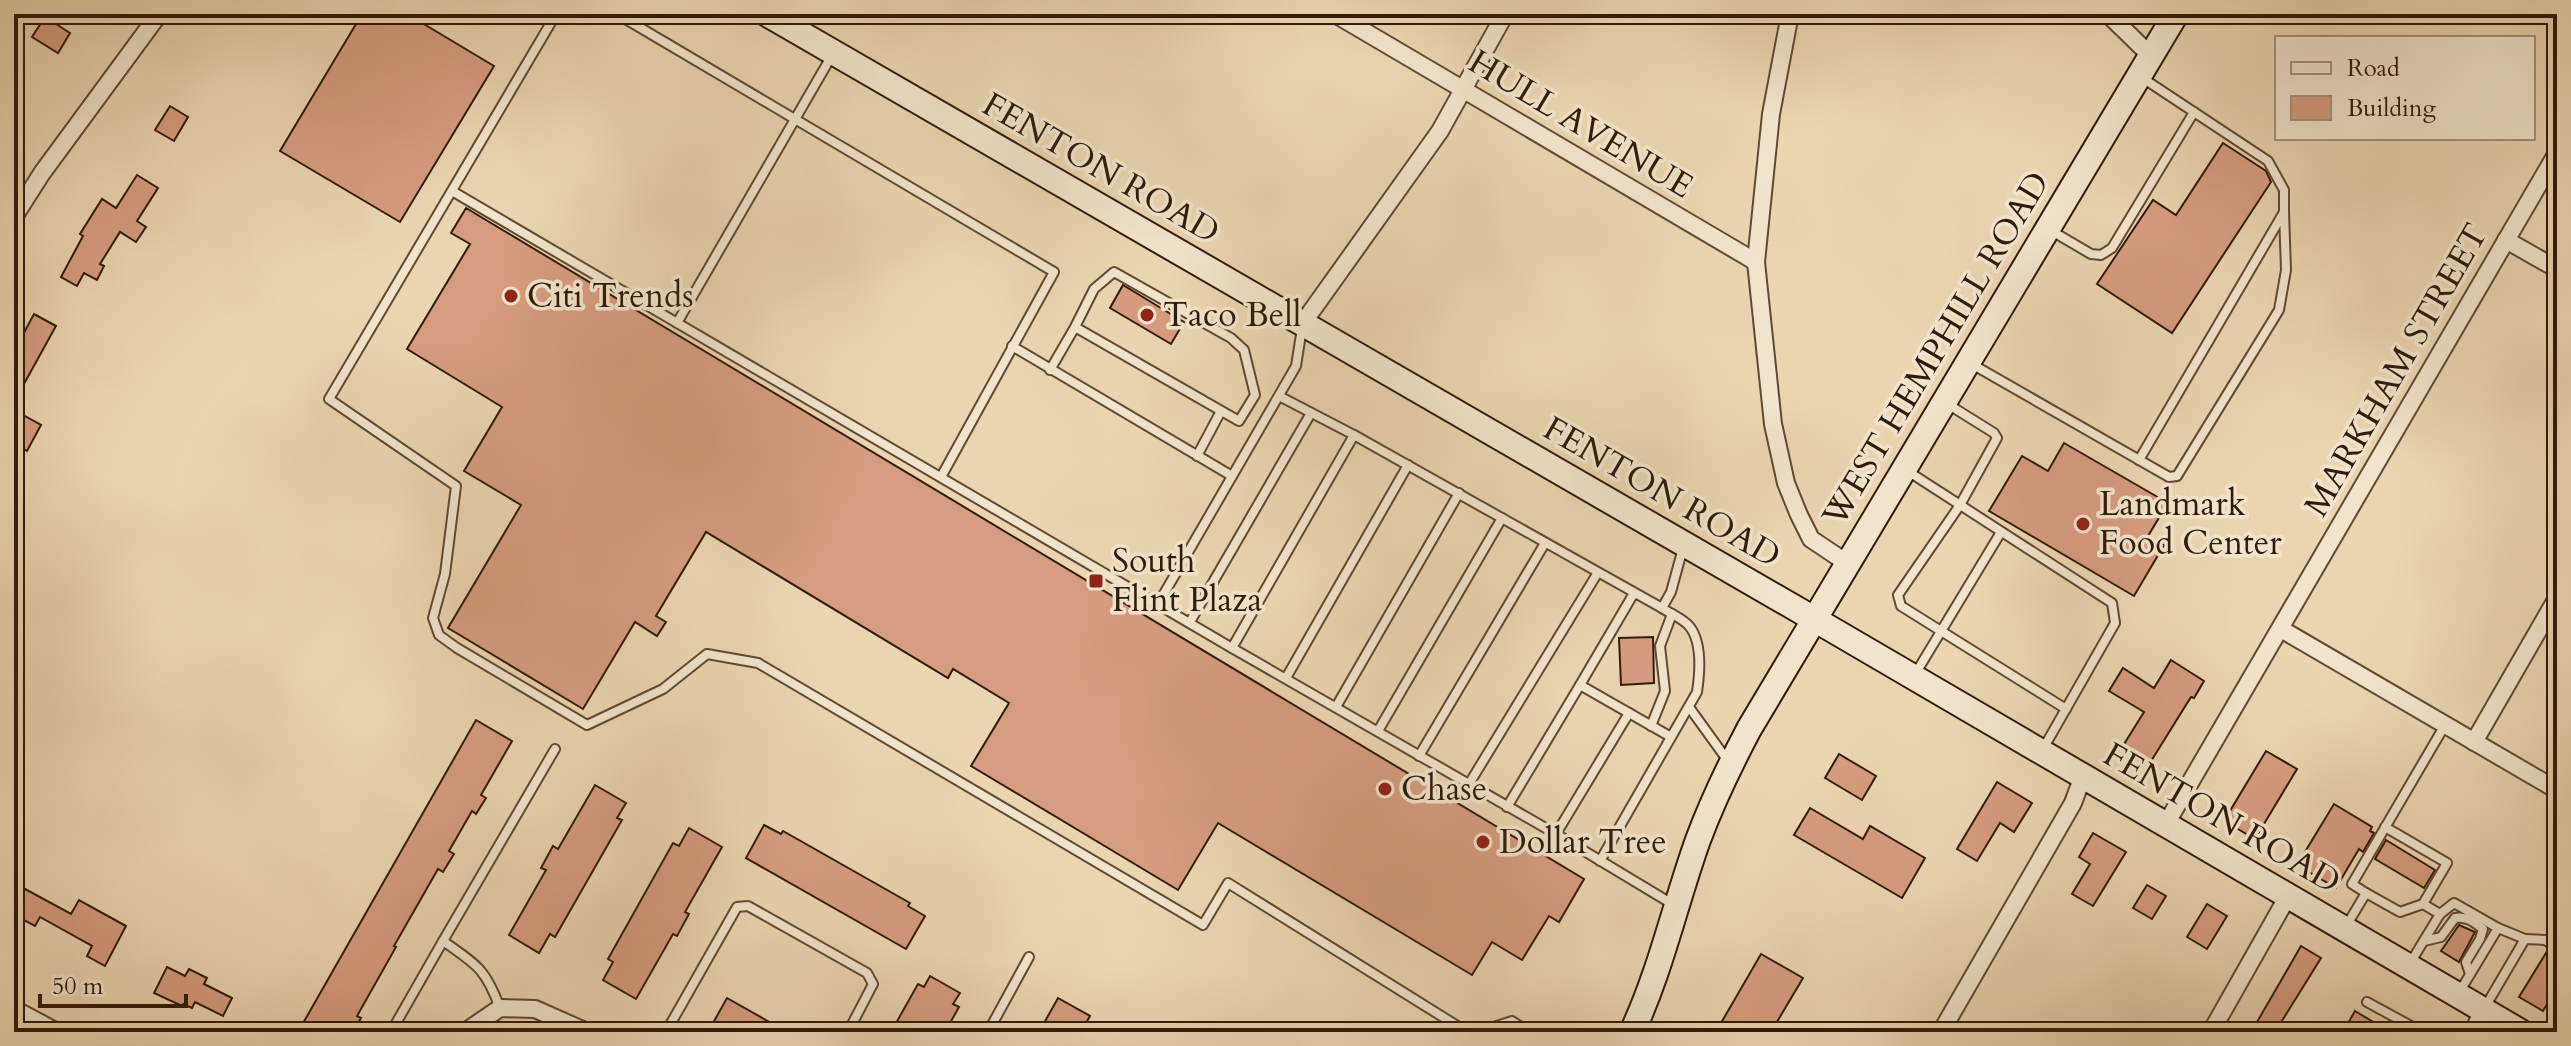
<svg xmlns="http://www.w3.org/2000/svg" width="2571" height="1046" viewBox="0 0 2571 1046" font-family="Cardo,serif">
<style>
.building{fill:#d69c7f;stroke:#301a09;stroke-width:2}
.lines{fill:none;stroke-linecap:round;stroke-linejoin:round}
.lane-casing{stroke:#5f4933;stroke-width:12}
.street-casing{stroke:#5f4933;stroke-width:20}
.secondary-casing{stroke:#301a09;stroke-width:28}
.lane{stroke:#f2e4cc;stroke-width:8}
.street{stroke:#f2e4cc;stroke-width:16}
.secondary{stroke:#f2e4cc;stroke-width:24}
.poi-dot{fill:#8f2418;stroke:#f2e4cc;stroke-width:3}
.labels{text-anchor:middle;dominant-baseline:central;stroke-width:7;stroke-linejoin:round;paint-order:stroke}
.street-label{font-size:34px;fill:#301a09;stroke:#f2e4cc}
.poi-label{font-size:34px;fill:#301a09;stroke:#f2e4cc;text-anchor:start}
</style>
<rect width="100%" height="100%" fill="#ebd5b1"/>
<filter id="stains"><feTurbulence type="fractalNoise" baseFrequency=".0025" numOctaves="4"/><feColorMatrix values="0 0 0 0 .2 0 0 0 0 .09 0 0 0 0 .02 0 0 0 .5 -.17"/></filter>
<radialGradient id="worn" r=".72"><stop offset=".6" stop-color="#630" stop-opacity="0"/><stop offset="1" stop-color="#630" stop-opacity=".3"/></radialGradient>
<g class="building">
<path d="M362,14H407L494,66L400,222L280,151Z"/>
<path d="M45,17L70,33L58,53L32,37Z"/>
<path d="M170,106L188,117L174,141L155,130Z"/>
<path d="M2223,143L2266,171L2271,182L2172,333L2097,284L2153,200L2176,215Z"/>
<path d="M137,175L158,188L137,221L146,227L136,242L120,232L100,264L104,266L97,280L84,273L77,286L61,277L83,236L80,234L102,199L116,208Z"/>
<path d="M466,208L1584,879L1559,922L1549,916L1522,960L1492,942L1472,975L1218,823L1178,890L971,766L1009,703L953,669L948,678L706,532L656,616L666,622L657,636L635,622L583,709L448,628L521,505L464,471L502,407L407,349L470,244L451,233Z"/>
<path d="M1123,285L1184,322L1171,344L1110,308Z"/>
<path d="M34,314L56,326L14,402V359L22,344L19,342Z"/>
<path d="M14,410L41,425L27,451L14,444Z"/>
<path d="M2064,443L2168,503L2148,536L2164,545L2134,596L1989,511L2022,456L2048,471Z"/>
<path d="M1653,637L1654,683L1621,685L1619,638Z"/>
<path d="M2171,660L2204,681L2194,698L2191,697L2148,766L2121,749L2144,712L2109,691L2123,668L2154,688Z"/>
<path d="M476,720L512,741L481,795L486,798L476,814L472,811L449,851L454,854L443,872L438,869L394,946L396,947L357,1016L361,1018L353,1032H298Z"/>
<path d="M2266,751L2297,769L2255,839L2224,821Z"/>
<path d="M1839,754L1876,776L1862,800L1825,778Z"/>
<path d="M1997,782L2032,803L2014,832L2000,823L1977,861L1957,849Z"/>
<path d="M595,785L626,803L617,818L622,820L555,937L550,934L539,953L509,935L546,870L541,868L553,846L558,849Z"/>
<path d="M2334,804L2372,827L2370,831L2374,833L2363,852L2359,849L2336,888L2297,865Z"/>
<path d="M1810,808L1863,839L1870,826L1925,858L1902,898L1794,835Z"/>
<path d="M764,825L781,834L783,831L910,903L908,906L925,916L906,949L746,858Z"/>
<path d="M689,828L722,847L685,912L689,914L677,936L673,934L636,999L603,980L613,962L608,959L673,843L679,846Z"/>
<path d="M2093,833L2126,852L2093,906L2072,894L2090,864L2079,857Z"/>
<path d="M2386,840L2435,870L2424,888L2375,859Z"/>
<path d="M14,883L71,914L79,900L126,926L105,966L87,956L92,946L40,917L35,926L14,915Z"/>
<path d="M2147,885L2166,896L2152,919L2133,908Z"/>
<path d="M2207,904L2227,916L2207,949L2187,937Z"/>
<path d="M2459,925L2475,932L2459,962L2441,951Z"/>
<path d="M2301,946L2321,958L2275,1032L2257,1022Z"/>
<path d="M2546,953L2557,959V987L2543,1011L2519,997Z"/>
<path d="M1761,954L1803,978L1771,1032H1737L1721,1023Z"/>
<path d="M167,967L185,976L189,969L207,978L204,984L232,998L223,1016L195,1002L192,1008L183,1004L182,1006L154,993Z"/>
<path d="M930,976L960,993L953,1004L959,1007L945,1032H891L918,984L924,987Z"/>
<path d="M727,998L787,1032H708Z"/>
<path d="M1058,998L1090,1016L1081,1032H1039Z"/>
<path d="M2355,1011L2390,1032H2343Z"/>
</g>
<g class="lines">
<g class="lane-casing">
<g id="lane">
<path d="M556,14L329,399L456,486L445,574L433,618L439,635L457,648L587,725L663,689L707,654L758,663L1203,925L1228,883L1467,1032"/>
<path d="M617,14L1054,272L941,477"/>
<path d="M452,191L1232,648L1556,834L1674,905"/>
<path d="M2050,230L2091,254L2101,255L2112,248L2194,112"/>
<path d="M677,323L831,57"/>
<path d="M1012,346L1232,476"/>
<path d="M1970,363L2169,477L2177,476L2279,310L2286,270L2284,212"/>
<path d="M1050,370L1075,327L1239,421L1255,395L1244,350L1231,338L1114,272L1094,289L1075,327"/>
<path d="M1279,396L1354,435L1662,608L1671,592L1683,548"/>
<path d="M1946,403L1994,433L1997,438L1960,505L1898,595L1901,606L2066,709"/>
<path d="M1197,456L1221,411"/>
<path d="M2139,460L2284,212V190L2268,161L2141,77"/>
<path d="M1906,470L2112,603L2115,623L2043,749"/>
<path d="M1158,604L1296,366L1302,328"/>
<path d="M1190,622L1311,413"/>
<path d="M1232,648L1354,435"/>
<path d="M1914,676L2001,532"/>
<path d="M1286,678L1408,465"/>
<path d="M1580,685L1634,593"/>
<path d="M1336,707L1459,493"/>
<path d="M1689,707L1728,761"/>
<path d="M1651,726L1665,691L1660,646L1672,614"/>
<path d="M1378,731L1502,518"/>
<path d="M1419,756L1545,543"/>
<path d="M1469,784L1597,574"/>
<path d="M1507,807L1580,685L1671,737"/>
<path d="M2385,827L2447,863L2423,904"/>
<path d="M1556,834L1629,713"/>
<path d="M1600,861L1697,692C1700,672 1702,643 1690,627C1684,619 1671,614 1662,608"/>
<path d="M2366,893L2400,912L2423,904L2440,914"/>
<path d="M2345,928L2366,893L2352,884L2445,725"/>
<path d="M2498,928L2525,939"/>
<path d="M2424,941L2441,937L2455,918C2467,916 2474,922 2483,929L2480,939L2466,962L2470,974"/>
<path d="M2409,965L2440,914L2454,903L2498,928L2460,991"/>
<path d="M2367,1002L2422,1032"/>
<path d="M500,1008C485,968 477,965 443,941L555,749"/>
<path d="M2484,1009L2525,939L2545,940L2557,947"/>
<path d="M391,1032L443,941"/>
<path d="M666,1032L737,907L748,906L867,973L873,984L848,1032"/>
<path d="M988,1032L1029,957"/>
<path d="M1478,1032L1512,1021L1529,1032"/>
</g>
</g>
<g class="street-casing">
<g id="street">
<path d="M1335,14L1756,262"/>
<path d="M1790,14L1771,114L1756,262L1773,424L1786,483L1799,515L1811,539L1847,563"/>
<path d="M2108,14L2152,57"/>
<path d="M14,217L42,173L159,14"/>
<path d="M2506,240L2557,269"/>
<path d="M1303,323L1440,131L1505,14"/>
<path d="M2281,629L2557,790"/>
<path d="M2474,742L2557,598"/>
<path d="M2166,824L2557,153"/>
<path d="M14,1009L57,1032"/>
<path d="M465,1032L500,1008L535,1009L587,1032"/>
<path d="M1941,1032L2073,803L2083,776"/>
<path d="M2211,1032L2288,896"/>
<path d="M2473,1032L2483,1010"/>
</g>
</g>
<g class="secondary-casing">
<g id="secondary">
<path d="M767,14L1814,619L2521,1032"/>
<path d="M1632,1032C1661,970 1675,904 1698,840C1712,802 1730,765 1749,729L2176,14"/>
</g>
</g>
<use href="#lane" class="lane"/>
<use href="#street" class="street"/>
<use href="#secondary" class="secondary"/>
</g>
<g class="poi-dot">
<circle cx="511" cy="296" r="8"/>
<circle cx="1147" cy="315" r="8"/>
<circle cx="2083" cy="524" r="8"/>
<rect x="1088" y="573" width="16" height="16" rx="4"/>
<circle cx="1385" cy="789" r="8"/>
<circle cx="1483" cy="842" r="8"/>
</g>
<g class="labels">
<g class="street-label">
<text transform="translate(1581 124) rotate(31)">HULL AVENUE</text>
<text transform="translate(1101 168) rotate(30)">FENTON ROAD</text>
<text transform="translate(1936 349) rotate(-59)">WEST HEMPHILL ROAD</text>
<text transform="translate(2396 370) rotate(-60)">MARKHAM STREET</text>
<text transform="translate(1662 492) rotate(30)">FENTON ROAD</text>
<text transform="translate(2222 818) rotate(30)">FENTON ROAD</text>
</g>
<g class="poi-label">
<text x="527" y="296">Citi Trends</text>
<text x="1163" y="315">Taco Bell</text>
<text x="2099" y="504">Landmark<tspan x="2099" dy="39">Food Center</tspan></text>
<text x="1112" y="561">South<tspan x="1112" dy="39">Flint Plaza</tspan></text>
<text x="1401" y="789">Chase</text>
<text x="1499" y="842">Dollar Tree</text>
</g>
</g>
<rect width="2571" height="1046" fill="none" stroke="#ebd5b1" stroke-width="48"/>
<rect x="16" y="16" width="2539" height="1014" fill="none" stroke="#301a09" stroke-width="4"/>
<rect x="24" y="24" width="2523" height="998" fill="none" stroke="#301a09" stroke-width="2"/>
<rect x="2275" y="36" width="260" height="104" fill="#f2e4cc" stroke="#a4937e" stroke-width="2"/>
<rect x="2291" y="62" width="40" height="12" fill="#f2e4cc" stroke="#a4937e" stroke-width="2"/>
<text x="2347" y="76" font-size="24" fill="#301a09">Road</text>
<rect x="2291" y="96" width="40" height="24" fill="#d69c7f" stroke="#a4937e" stroke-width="2"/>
<text x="2347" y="116" font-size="24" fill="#301a09">Building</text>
<path d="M40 994v12h146v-12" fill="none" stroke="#301a09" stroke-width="4"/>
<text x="52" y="994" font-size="24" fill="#301a09" stroke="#f2e4cc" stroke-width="6" paint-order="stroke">50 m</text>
<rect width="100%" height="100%" filter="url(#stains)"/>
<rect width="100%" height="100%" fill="url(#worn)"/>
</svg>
